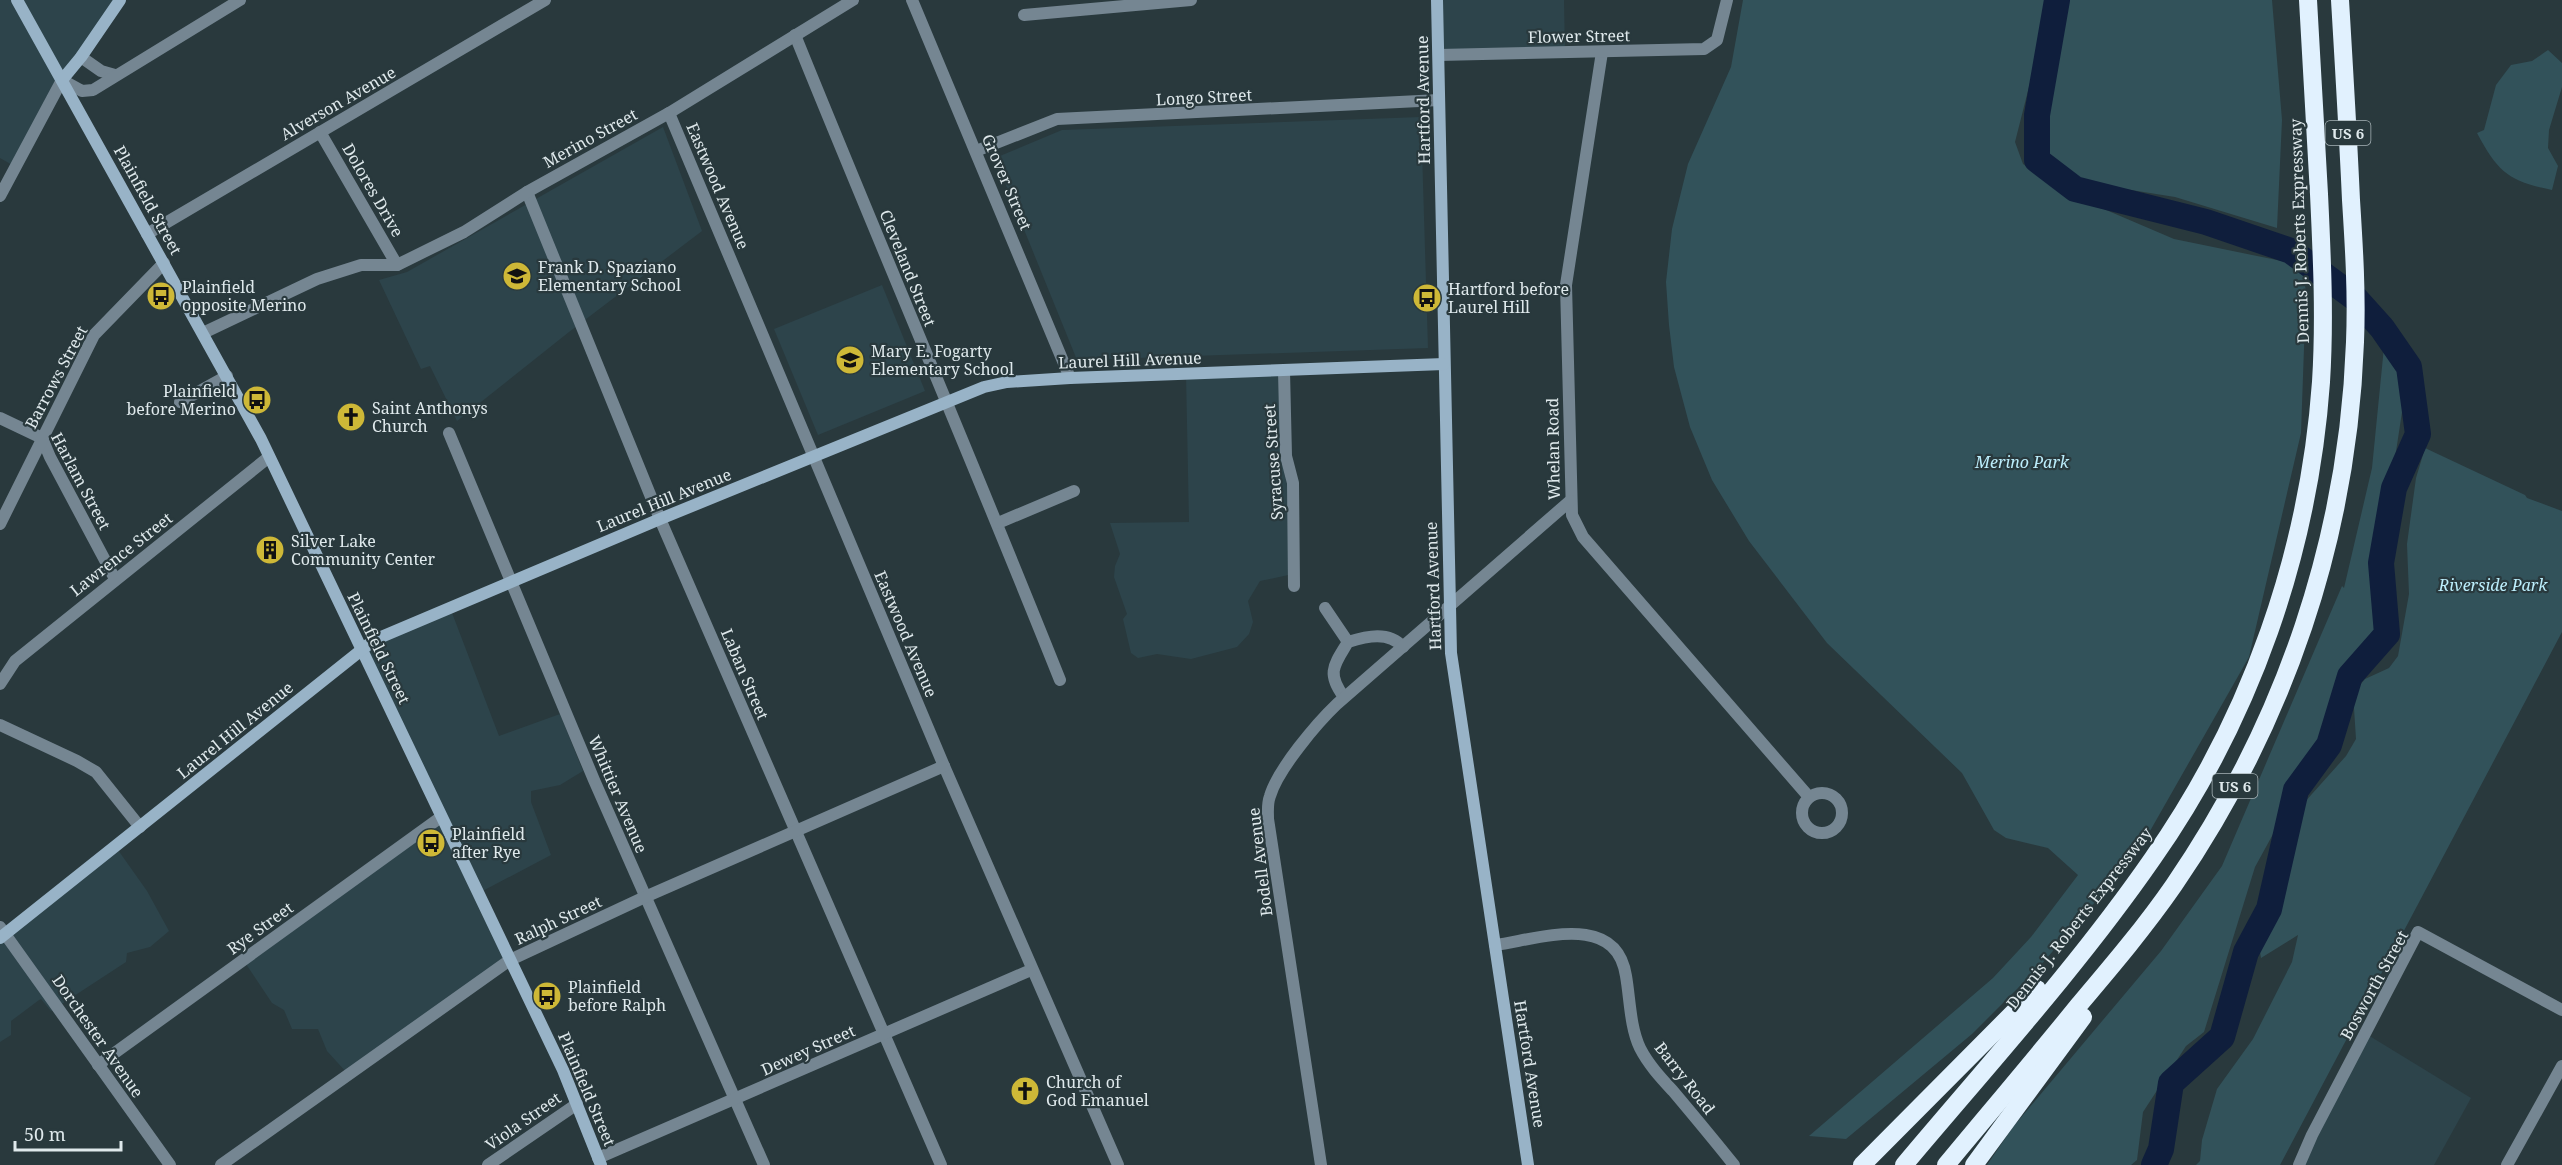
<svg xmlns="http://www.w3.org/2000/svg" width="2562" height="1165" viewBox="0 0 2562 1165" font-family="'Noto Serif',serif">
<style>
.built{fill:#2d444b}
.green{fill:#32525a}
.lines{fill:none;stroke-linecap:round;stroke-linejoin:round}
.river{stroke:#0f1e3c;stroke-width:26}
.street{stroke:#758692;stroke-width:12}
.secondary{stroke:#98b3c7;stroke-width:12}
.highway{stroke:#e1f1fe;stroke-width:18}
.labels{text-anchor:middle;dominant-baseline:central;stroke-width:4.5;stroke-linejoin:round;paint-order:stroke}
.shield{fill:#29393d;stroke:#a8b4b8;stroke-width:1.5}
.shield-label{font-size:15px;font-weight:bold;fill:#dfe9ec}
.street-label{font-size:16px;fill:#dfe9ec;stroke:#29393d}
.poi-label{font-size:16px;fill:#dfe9ec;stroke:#29393d;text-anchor:start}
.park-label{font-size:16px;font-style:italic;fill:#bceefc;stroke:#29393d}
</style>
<rect width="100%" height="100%" fill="#29393d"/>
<g class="built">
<path d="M0,0H122L67,76L16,167L0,158Z"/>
<path d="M1432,0H1564L1565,55L1437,57Z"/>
<path d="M1421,117L1428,348L1077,360L995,158L1062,130Z"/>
<path d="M663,127L702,231L569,332L457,421L430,366L421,369L379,280L407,272Z"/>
<path d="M882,285L925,391L818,435L774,329Z"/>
<path d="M1279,370L1293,574L1260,581L1248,601L1253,622L1249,634L1237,647L1191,659L1157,654L1138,658L1131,653L1123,619L1127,614L1114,577L1115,566L1120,554L1110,523L1189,522L1186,374Z"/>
<path d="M449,605L499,736L560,714L583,771L560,785L531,791V802L551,855L475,895L506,962L347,1073L327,1051L318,1029H292L284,1010L272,1003L246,964L436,814L360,642Z"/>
<path d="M118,850L147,891L169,931L150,947L127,953L126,962L51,1011L41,999L39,1000L11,1021V1035L0,1042V934Z"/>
<path d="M2363,1032L2471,1098L2434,1165H2301Z"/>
</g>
<g class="green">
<path d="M1743,0H2051L2015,142L2023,164L2064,192L2174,239L2301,265L2306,291L2301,433L2249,657L2146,838L2108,887L2040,966L1972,1034L1846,1139L1809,1136L1993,978L2031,937L2078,875L2048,848L2006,838L1994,830L1962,773L1827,643L1749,541L1712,480L1690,427L1674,367L1669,325L1666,282L1672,229L1688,164L1731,67Z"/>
<path d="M2066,0H2272L2282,120L2277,228L2175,197L2081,182L2063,175L2043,154L2039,137L2042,92Z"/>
<path d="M2548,50L2562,63V87L2549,130L2548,148L2558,166L2552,190C2508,181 2498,172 2477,133L2484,130L2496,85L2511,65L2532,61Z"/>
<path d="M2384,347L2400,374L2404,399L2390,491L2385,603L2368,649L2352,676L2331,728L2255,867L2204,1032L2186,1046L2143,1112L2137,1160L2131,1165H1987L2013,1127L2161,951L2222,866L2342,586L2344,588L2372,468Z"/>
<path d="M2425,448L2525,495L2527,498L2562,511V632L2280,1165H2196L2200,1161L2202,1140L2217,1089L2253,1039L2292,962L2298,935L2261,958L2257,934L2264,907L2290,848L2303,804L2346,756L2356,739L2353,693L2365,679L2389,668L2398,656L2409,594L2407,544L2416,478Z"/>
</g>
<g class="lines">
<path class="river" d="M2057,0L2037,115V160L2075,189L2206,222L2291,251L2355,298L2382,328L2409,367L2418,434L2394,488L2381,563L2387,634L2350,676L2329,745L2296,790L2269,909L2246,952L2222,1037L2171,1083L2161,1149L2154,1165"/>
<g class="street">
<path d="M912,0L1070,378"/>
<path d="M1024,15L1191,0"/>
<path d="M795,35C882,250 974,464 1060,680"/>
<path d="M1602,52L1566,285L1572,515L1583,537L1809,797"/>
<path d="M1439,55L1704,49L1717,40L1727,0"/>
<path d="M81,57L101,71L115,75"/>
<path d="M669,113L944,766L1118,1165"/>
<path d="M320,132L397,265"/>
<path d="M976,151L1057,119L1439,100"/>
<path d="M527,192L660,519L941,1165"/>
<path d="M0,196L62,80L82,91L93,90L240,0"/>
<path d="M147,234L545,0"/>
<path d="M203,333L317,279L361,265H397L464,232L527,192L669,113L853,0"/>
<path d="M1284,371L1286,456L1293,483L1294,586"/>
<path d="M180,402L227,376"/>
<path d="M0,418L42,438L50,457L115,579"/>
<path d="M449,433L594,780L764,1165"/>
<path d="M998,523L1074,491"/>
<path d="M0,524L94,335L164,263"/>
<path d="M1325,608L1348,642"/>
<path d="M0,684L15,661L269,457"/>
<path d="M1344,697C1326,673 1334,665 1348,642C1367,636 1389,631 1403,647"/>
<path d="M0,725L77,761L96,772L140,827"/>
<circle cx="1822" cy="813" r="20"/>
<path d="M0,927L170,1165"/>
<path d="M1495,945C1539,939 1616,911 1626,976C1630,999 1630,1027 1640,1048C1648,1064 1661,1078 1673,1091C1694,1116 1714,1140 1734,1165"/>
<path d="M98,1065L441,817"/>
<path d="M598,1158L1031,970"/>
<path d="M221,1165L510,960L645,897L944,766"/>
<path d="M488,1165L577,1104"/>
<path d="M1321,1165L1268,819C1268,811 1267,804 1270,796C1278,769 1317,723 1337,704L1570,501"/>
<path d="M2299,1165L2312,1135L2418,932L2562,1010"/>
<path d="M2507,1165L2562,1066"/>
</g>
<g class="secondary">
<path d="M17,0L261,439L563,1070L601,1165"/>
<path d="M1437,0L1451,653L1528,1165"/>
<path d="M62,80L81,57L120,0"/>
<path d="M0,938L374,640L660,519L984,387L1007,382L1070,378L1444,364"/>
</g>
<g class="highway">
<path d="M1862,1165L2037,989"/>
<path d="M1904,1165C1988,1065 2079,965 2153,858C2251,718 2309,552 2321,382C2325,319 2322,257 2319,194C2315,129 2312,65 2308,0"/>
<path d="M1946,1165C1990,1112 2035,1059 2078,1006C2111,967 2145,927 2174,885C2285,723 2348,538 2355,342C2357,294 2354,247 2351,200C2348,133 2344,67 2340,0"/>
<path d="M1974,1165L2083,1017"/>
</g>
</g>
<defs>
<g id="school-disc" transform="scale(1.5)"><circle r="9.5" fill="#ceb837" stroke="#29393d"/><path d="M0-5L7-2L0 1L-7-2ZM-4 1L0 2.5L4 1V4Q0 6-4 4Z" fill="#111"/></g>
<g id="bus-disc" transform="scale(1.5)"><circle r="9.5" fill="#ceb837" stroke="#29393d"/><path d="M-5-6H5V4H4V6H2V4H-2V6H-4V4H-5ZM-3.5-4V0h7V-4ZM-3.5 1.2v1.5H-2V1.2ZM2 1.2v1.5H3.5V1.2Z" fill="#111"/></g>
<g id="church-disc" transform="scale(1.5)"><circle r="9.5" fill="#ceb837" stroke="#29393d"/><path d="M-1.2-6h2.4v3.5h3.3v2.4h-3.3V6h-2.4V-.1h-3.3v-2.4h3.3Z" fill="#111"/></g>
<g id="building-disc" transform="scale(1.5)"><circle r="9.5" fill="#ceb837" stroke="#29393d"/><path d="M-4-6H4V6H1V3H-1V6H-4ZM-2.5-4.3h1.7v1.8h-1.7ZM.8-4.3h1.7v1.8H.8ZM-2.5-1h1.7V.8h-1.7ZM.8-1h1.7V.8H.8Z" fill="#111"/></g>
</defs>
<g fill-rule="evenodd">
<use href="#school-disc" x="517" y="276"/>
<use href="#bus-disc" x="161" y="296"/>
<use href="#bus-disc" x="1427" y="298"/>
<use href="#school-disc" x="850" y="360"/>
<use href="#bus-disc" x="257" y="400"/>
<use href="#church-disc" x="351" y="417"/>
<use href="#building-disc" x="270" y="550"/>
<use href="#bus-disc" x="431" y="843"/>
<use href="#bus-disc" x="547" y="996"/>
<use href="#church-disc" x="1025" y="1091"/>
</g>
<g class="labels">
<g class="shield">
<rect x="2325.5" y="121" width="45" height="24" rx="4.5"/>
<rect x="2212.5" y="774" width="45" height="24" rx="4.5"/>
</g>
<g class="shield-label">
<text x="2348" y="133">US 6</text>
<text x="2235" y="786">US 6</text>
</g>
<g class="street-label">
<text transform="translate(1579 36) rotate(-1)">Flower Street</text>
<text transform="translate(1204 97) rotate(-3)">Longo Street</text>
<text transform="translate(1423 100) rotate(-91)">Hartford Avenue</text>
<text transform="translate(338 103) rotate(-30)">Alverson Avenue</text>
<text transform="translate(590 138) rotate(-29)">Merino Street</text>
<text transform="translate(1007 182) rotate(67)">Grover Street</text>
<text transform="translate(718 186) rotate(67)">Eastwood Avenue</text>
<text transform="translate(373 190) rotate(60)">Dolores Drive</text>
<text transform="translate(148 200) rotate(61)">Plainfield Street</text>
<text transform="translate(2299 231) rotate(-92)">Dennis J. Roberts Expressway</text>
<text transform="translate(908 268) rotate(68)">Cleveland Street</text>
<text transform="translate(1130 360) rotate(-2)">Laurel Hill Avenue</text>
<text transform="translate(56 377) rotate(-62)">Barrows Street</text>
<text transform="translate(1553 449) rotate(-91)">Whelan Road</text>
<text transform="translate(1273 462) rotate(-94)">Syracuse Street</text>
<text transform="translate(81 481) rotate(62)">Harlam Street</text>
<text transform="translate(664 500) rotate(-22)">Laurel Hill Avenue</text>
<text transform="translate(121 554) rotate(-38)">Lawrence Street</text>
<text transform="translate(1433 586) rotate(-92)">Hartford Avenue</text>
<text transform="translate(906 634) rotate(67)">Eastwood Avenue</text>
<text transform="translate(379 648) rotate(64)">Plainfield Street</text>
<text transform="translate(745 674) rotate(67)">Laban Street</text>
<text transform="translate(235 730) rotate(-39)">Laurel Hill Avenue</text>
<text transform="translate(618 794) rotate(67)">Whittier Avenue</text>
<text transform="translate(1260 862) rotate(-97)">Bodell Avenue</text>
<text transform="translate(2079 918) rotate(-52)">Dennis J. Roberts Expressway</text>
<text transform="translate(558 920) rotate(-25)">Ralph Street</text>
<text transform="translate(260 928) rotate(-36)">Rye Street</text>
<text transform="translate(2374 985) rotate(-61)">Bosworth Street</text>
<text transform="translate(98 1036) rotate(55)">Dorchester Avenue</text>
<text transform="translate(808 1050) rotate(-24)">Dewey Street</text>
<text transform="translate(1530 1064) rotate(81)">Hartford Avenue</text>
<text transform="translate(1685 1078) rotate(52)">Barry Road</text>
<text transform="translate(587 1089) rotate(67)">Plainfield Street</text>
<text transform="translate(523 1121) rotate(-35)">Viola Street</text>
</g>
<g class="poi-label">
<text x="538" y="267">Frank D. Spaziano<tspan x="538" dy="18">Elementary School</tspan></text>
<text x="182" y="287">Plainfield<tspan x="182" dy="18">opposite Merino</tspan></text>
<text x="1448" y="289">Hartford before<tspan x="1448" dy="18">Laurel Hill</tspan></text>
<text x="871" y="351">Mary E. Fogarty<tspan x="871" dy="18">Elementary School</tspan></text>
<text x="236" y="391" text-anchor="end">Plainfield<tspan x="236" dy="18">before Merino</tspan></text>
<text x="372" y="408">Saint Anthonys<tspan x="372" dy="18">Church</tspan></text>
<text x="291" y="541">Silver Lake<tspan x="291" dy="18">Community Center</tspan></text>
<text x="452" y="834">Plainfield<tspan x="452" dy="18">after Rye</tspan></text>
<text x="568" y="987">Plainfield<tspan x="568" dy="18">before Ralph</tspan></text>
<text x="1046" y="1082">Church of<tspan x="1046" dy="18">God Emanuel</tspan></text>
</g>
<g class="park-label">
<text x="2022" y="462">Merino Park</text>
<text x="2493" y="585">Riverside Park</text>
</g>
</g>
<path d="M15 1141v9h106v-9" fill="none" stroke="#dfe9ec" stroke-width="3"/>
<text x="24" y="1141" font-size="18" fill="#dfe9ec" stroke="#29393d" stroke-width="4.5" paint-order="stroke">50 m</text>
</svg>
